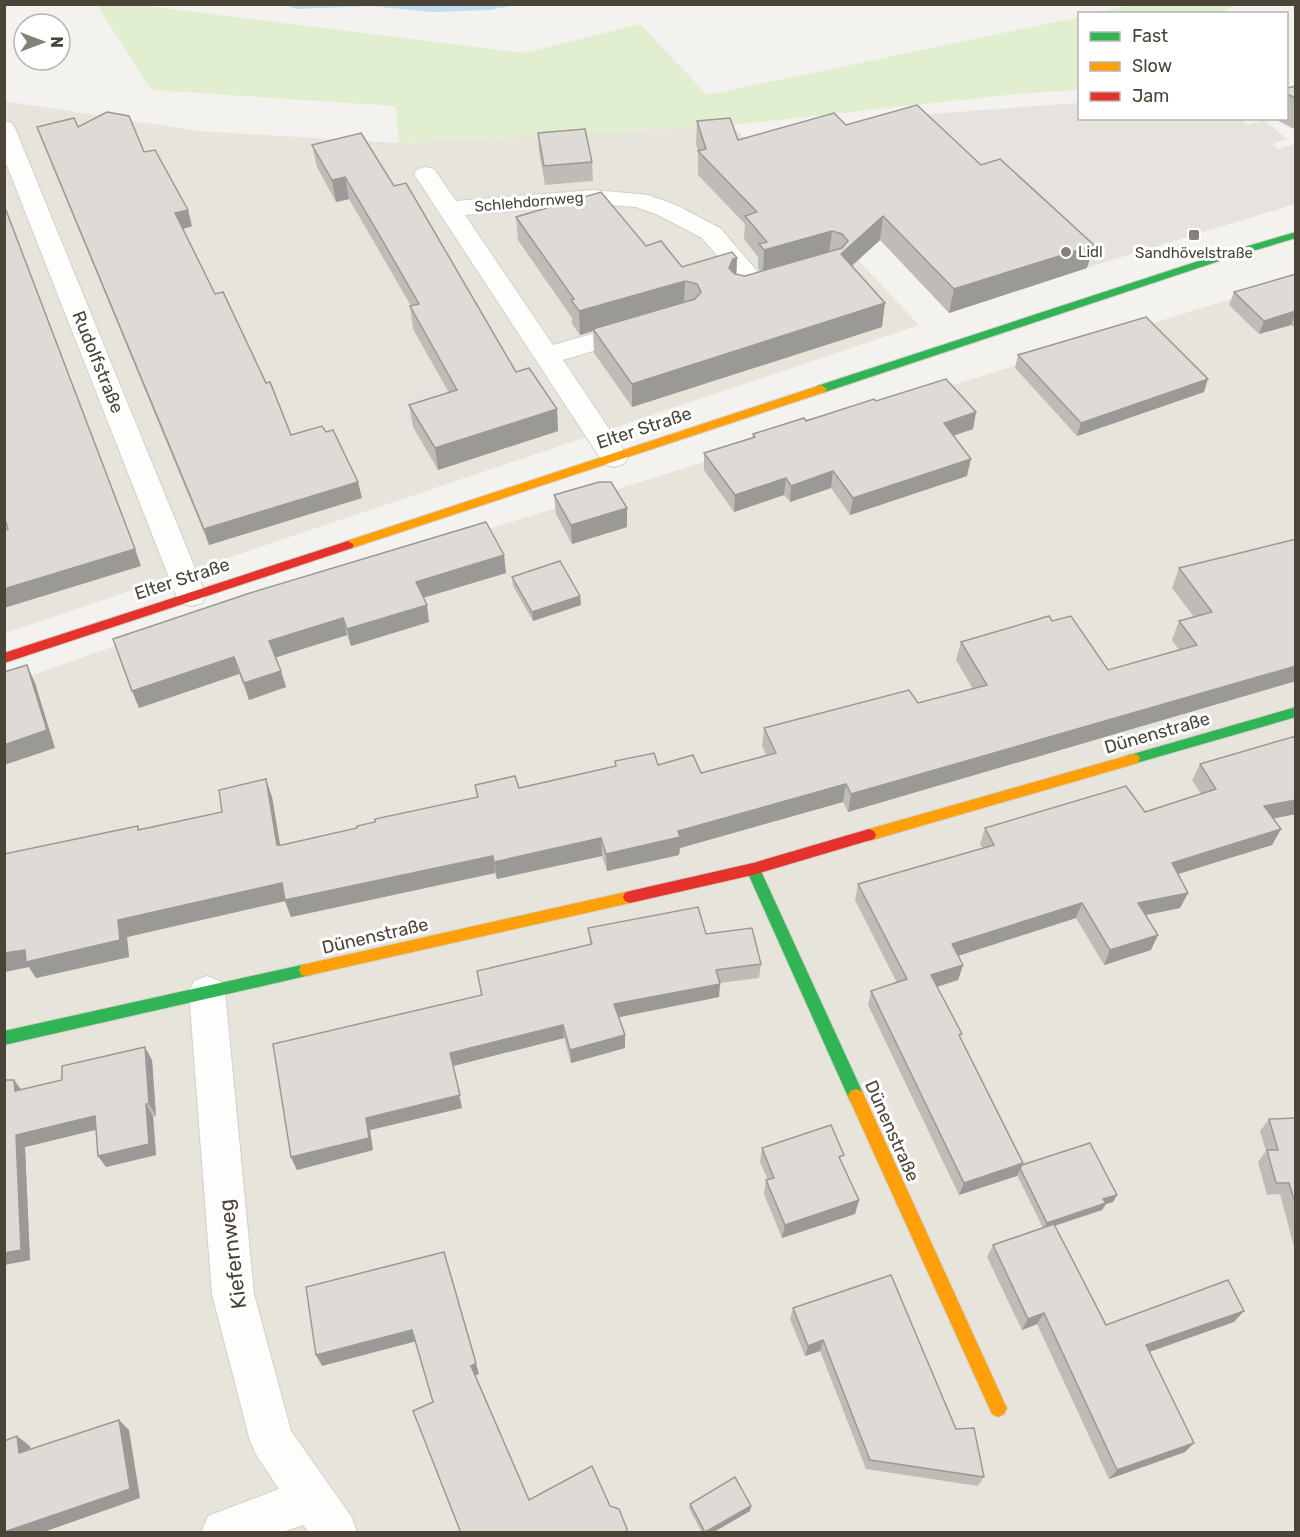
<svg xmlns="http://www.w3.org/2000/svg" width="1300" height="1537" viewBox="0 0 1300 1537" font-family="Rubik,sans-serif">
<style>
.residential{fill:#e7e4dc}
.green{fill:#e1eecf}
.parking{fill:#e6e3df}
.water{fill:#c0ddf1}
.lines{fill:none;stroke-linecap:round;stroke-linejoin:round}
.street-casing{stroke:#d2d0cb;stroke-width:2}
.fast-casing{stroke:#d3cfc5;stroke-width:2}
.slow-casing{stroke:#d3cfc5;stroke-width:2}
.jam-casing{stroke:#d3cfc5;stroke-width:2}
.street{fill:#fdfdfc;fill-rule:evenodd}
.fast{fill:#30b455;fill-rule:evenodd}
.slow{fill:#ff9f0a;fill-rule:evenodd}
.jam{fill:#e5322d;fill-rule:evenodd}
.wall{fill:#bfbcb8}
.shaded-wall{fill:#9b9996}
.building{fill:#dedbd6;stroke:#9b9996;stroke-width:1.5}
.poi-dot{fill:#868178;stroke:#fff;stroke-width:2}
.labels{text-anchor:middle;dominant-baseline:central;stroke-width:6;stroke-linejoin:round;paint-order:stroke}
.far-street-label{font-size:15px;fill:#4b4439;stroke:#fff}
.far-poi-label{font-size:15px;fill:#4b4439;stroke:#fff;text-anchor:start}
.street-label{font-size:18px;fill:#4b4439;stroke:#fff}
.near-street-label{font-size:21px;fill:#4b4439;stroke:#fff}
</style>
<rect width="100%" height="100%" fill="#f4f2ee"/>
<g class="residential">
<path d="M4,101L198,131L399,143L732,125L919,325L5,633Z"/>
<path d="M1295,279V1532H5L4,685L143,636Z"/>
</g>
<g class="green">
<path d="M1137,4H1234V5L1220,13H1094Z"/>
<path d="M97,5H138L525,53L640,24L707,95L1079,17V90L1016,94L732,125L399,143L396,106L151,90Z"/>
</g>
<g class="parking">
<path d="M1077,103L1080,118H1240L1248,125L1264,120L1287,139L1273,144L1278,149L1294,144L1295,145V204L1089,267L997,181L902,116Z"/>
<path d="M527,355L546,383L402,429L384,400Z"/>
<path d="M585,368L610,407L598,410L574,371Z"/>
</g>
<path class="water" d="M285,5H515L490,10L432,12L371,6L296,9Z"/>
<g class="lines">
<g class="street-casing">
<g id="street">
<path d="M4,121L12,123L15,128L206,595L202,603L191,606L180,603L176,595L4,158Z"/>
<path d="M426,167L434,169L456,201L594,190L648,195L676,205L720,228L770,286L766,292L757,294L748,292L702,238L658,215L636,207L594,204L465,215L553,345L637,321L646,323L650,329L646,335L563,360L628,457L624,464L614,467L604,464L414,174L418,169Z"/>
<path d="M207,976L220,981L225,992L254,1294L291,1431L351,1516L357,1532H309L303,1525L282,1532H201L208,1516L279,1489L257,1456L250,1441L212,1294L189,992L194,981Z"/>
</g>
</g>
<g class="fast-casing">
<g id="fast">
<path d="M1296,232V238L1222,260L825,392L821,393L815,389L817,386L1214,256Z"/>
<path d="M1296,707V717L1133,764L1128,763L1126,759L1128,755L1133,754Z"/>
<path d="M753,863L758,865L760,869L862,1091L864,1096L862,1101L856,1103L850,1101L746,869L748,865Z"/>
<path d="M306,964L311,965L313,970L311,975L306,976L4,1045V1031Z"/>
</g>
</g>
<g class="slow-casing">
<g id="slow">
<path d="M821,385L827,389L825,392L352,548L348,549L342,545L344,542Z"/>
<path d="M1133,754L1138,755L1140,759L1138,763L869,841L864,839L862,835L864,831L869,829Z"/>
<path d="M630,891L635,893L637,897L635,901L630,903L306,976L301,975L299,970L301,965L306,964Z"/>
<path d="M856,1089L862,1091L1004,1402L1007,1408L1004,1414L998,1417L992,1414L848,1096L850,1091Z"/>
</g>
</g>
<g class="jam-casing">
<g id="jam">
<path d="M348,541L354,545L352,548L4,663V653Z"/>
<path d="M869,829L874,831L876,835L874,839L753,875L630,903L625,901L623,897L625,893L630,891L753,863Z"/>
</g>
</g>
<use href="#street" class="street"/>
<use href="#fast" class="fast"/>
<use href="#slow" class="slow"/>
<use href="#jam" class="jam"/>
</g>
<g class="wall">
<path d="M1296,86V130L1273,118H1287V88Z"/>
<path d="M697,121L738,140L846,125L1087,268L949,313L880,240L852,266L882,327L632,407L594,353L593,331L580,335L572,324V318L518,240L516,217L646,246L682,267L737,258L736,275L745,276L761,272L758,268V257L744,239L745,224L698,175V151L696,144Z"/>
<path d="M37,127H78L144,152L192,226L183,229L215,294L291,435L362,498L209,545L43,143Z"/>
<path d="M538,133L592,162L593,181L545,185L539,151Z"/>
<path d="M312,145L394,186L516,372L557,409L558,431L438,470L413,427L409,405L449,393L413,329L410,306H411L349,199L336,202L317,167Z"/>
<path d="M1296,274V328L1291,325L1259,334L1229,305L1234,292Z"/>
<path d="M1018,355L1204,392L1077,436L1015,368Z"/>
<path d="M876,401L976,412L973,429L953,436L967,476L850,515L831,488L790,502L784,495L734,512L704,470V453L752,438L753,434Z"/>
<path d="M554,495L627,508V527L572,544L556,514Z"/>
<path d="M1296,539V681L848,812L843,802L680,848L679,855L607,871L602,856L497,879L495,873L291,917L285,901L127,937L129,957L36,978L29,967L4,972V854L138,826L140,830L222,812L272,797L280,845H282L357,828L375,822L477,797L475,785L519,788L615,766V761L658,765L701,773L766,755L762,746L764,728L918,703L973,689L956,660L961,642L1052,621L1108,670L1179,650L1172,640L1179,621L1194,617L1172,588L1179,568Z"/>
<path d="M504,555L506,573L423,598L429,622L351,646L347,635L276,657L286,687L249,700L239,674L139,708L113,639Z"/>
<path d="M512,577L580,596L581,605L533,621L513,586Z"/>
<path d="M1296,736V814L1273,818L1281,829L1272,845L1178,874L1188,893L1180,908L1146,915L1151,950L1104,965L1076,918L958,956L963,965L958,980L937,987L961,1039L1023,1163L1022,1165L1113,1202L1106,1204L1102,1210L1055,1226L1106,1325L1234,1322L1149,1351L1185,1452L1109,1479L1037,1324L1022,1330L987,1257L993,1245L1043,1228L1017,1175L959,1195L868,1005L871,991L897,983L855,900L858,884L983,848L980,844L985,828L1145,812L1201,794L1192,780L1200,764Z"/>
<path d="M588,928L706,934L761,964L759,978L720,983L719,997L619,1017L625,1035V1048L571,1063L564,1038L453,1066L462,1108L370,1130L373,1150L297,1170L291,1157L481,995L477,971L590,945Z"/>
<path d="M152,1060L156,1116H153L156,1155L106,1167L98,1156L96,1130L25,1147L30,1260L4,1265V1080H14L21,1090Z"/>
<path d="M1296,1118V1254L1280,1194L1267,1195L1258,1162L1266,1151L1260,1131L1269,1119Z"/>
<path d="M762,1148L842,1162L859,1200L855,1214L782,1238L764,1194L766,1180H768L760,1162Z"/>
<path d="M793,1308L956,1429L984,1477L978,1486L866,1469L820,1351L805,1356L790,1319Z"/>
<path d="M690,1504L751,1506L750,1511L712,1533H702L689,1508Z"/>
</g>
<g class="shaded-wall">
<path d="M345,177L349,199L336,202L332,180Z"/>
<path d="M188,210L192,226L180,230L175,213Z"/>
<path d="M883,216L880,240L838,278L841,254Z"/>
<path d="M832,231L829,255L763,273L764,250Z"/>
<path d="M1094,245L1087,268L949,313L954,289Z"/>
<path d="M737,258L736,281L729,268L733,259Z"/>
<path d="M685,281L684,305L593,329V331L580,335L579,311Z"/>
<path d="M885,303L882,327L632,407V384Z"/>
<path d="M1296,311L1291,325L1259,334L1264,321Z"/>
<path d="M1208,379L1204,392L1077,436L1081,423Z"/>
<path d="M557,409L558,431L438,470L435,448Z"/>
<path d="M976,412L973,429L940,440L944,423Z"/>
<path d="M971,459L967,476L850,515L853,498Z"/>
<path d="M833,471L831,488L790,502L791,486Z"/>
<path d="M786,478L784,495L734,512L735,495Z"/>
<path d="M358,482L362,498L209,545L204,529Z"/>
<path d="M627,508V527L572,544L571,525Z"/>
<path d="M135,549L141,566L4,608V589Z"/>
<path d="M504,555L506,573L419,599L416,582Z"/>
<path d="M580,596L581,605L533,621L532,612Z"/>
<path d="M427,605L429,622L351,646L347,629Z"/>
<path d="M343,618L347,635L274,658L269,641Z"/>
<path d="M234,657L239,674L139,708L132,691Z"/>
<path d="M27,665L35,683L55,748L4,765V745Z"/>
<path d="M1296,666V681L848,812L851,794Z"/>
<path d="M281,671L286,687L249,700L244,683Z"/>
<path d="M266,779L272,797L283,862L277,845Z"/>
<path d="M846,784L843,802L680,848L679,855L607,871L606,854L678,831Z"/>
<path d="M1296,800V814L1256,822L1264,806Z"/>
<path d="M1281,829L1272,845L1165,878L1172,863Z"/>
<path d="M601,838L602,856L497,879L494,862Z"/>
<path d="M493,856L495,873L291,917L285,901L127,937L129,957L36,978L29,967L4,972V953L118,920L282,883Z"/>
<path d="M1188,893L1180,908L1131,918L1138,903Z"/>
<path d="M1082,903L1076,918L948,959L952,944Z"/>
<path d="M1158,935L1151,950L1104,965L1110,950Z"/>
<path d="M963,965L958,980L927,990L931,975Z"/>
<path d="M720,984L719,997L615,1018L614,1004Z"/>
<path d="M563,1025L564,1038L453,1066L462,1108L370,1130L373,1150L297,1170L291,1157L366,1118L450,1053Z"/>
<path d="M625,1035V1048L571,1063L570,1050Z"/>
<path d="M145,1047L152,1060L156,1116L149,1104Z"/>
<path d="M14,1080L23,1092L15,1091Z"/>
<path d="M146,1104L153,1116L156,1155L106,1167L98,1156Z"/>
<path d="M95,1116L103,1128L25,1147L30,1260L4,1265V1253L16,1135Z"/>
<path d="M1023,1163L1017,1176L959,1195L964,1183Z"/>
<path d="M1117,1195L1113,1202L1106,1204L1102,1210L1044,1229L1047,1223L1103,1199Z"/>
<path d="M859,1200L855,1214L782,1238L785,1225Z"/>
<path d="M444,1252L479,1374L474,1376L471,1366Z"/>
<path d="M1244,1311L1234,1322L1138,1356L1146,1345Z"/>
<path d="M1044,1313L1037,1324L1022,1330L1028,1319Z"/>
<path d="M412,1330L417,1341L322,1366L316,1355Z"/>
<path d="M823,1340L820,1351L805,1356L808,1346Z"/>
<path d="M119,1420L129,1430L140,1498L41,1533H4Z"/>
<path d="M17,1436L30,1446L32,1463L19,1453Z"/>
<path d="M1194,1443L1185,1452L1109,1479L1117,1470Z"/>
<path d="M751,1506L750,1511L712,1533H705Z"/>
</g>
<g class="building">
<path d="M1296,86V98L1287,94V88Z"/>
<path d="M917,105L981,165L1000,159L1094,245L954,289L883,216L841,254L885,303L632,384L593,329L695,299L701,292L697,284L685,281L579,311L571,300L574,299L516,217L601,192L646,246L661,241L682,267L732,252L737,258L733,259L729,268L735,274L745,276L842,248L848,241L842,234L832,231L764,250L759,244L767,242L745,216L757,212L698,151L706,149L697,121L730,118L738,140L834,113L846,125Z"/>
<path d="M107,112L129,116L144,152L155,150L188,210L175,213L215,294L223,292L266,383L270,382L291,435L322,426L326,432L333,430L358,482L204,529L37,127L74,118L78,127Z"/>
<path d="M585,129L592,162L544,166L538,133Z"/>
<path d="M361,133L394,186L406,183L516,372L529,368L557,409L435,448L409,405L457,390L410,306L419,304L377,231L345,177L332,180L312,145Z"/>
<path d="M4,205L135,549L4,589V530L8,529L4,517Z"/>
<path d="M1296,274V311L1264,321L1234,292Z"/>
<path d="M1146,317L1208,379L1081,423L1018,355Z"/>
<path d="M946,379L976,412L944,423L971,459L853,498L833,471L791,486L786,478L735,495L704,453L755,437L753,434L804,418L806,421L874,399L876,401Z"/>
<path d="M599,482H611L627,508L571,525L554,495Z"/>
<path d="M486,522L504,555L416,582L427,605L347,629L343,618L269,641L281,671L244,683L234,657L132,691L113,639L250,593Z"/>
<path d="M1296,539V666L851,794L846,784L678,831L680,837L606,854L601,838L494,862L493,856L285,900L282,883L118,920L120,940L26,962L25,950L4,953V854L138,826V830L222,812L219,790L266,779L277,845H282L357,828V826L375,822V819L478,797L475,785L515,776L519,788L616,766L615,761L654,753L658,765L693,755L701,773L776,753L764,728L909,690L918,703L987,685L961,642L1049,616L1052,621L1071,616L1108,670L1197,645L1179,621L1212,612L1179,568Z"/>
<path d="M560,561L580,596L532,612L512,577Z"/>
<path d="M27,665L47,730L4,745V672Z"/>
<path d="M1296,736V800L1264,806L1281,829L1172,863L1188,893L1138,903L1158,935L1110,950L1082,903L952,944L963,965L931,975L962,1034L959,1035L1023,1163L964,1183L871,991L907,979L858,884L994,845L985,828L1126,786L1145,812L1216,789L1200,764Z"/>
<path d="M698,907L706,934L752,928L761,964L716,970L720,984L614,1004L625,1035L570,1050L563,1025L450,1053L460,1095L366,1118L369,1138L291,1157L273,1044L482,995L477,971L592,944L588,928Z"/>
<path d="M145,1047L149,1104H146L149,1144L98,1156L95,1116L16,1135L21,1250L4,1253V1080H14L15,1091L62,1080V1066Z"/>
<path d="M1296,1118V1206L1289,1183H1276L1267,1150H1278L1269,1119Z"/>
<path d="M831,1125L844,1155L839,1157L859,1200L785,1225L766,1180L774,1178L762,1148Z"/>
<path d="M1090,1143L1117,1195L1103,1199L1106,1203L1047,1223L1020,1168L1022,1165Z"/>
<path d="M1054,1224L1106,1325L1228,1280L1244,1311L1146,1345L1194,1443L1117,1470L1044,1313L1028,1319L993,1245Z"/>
<path d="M444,1252L476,1363L471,1366L529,1500L592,1466L610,1506L619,1509L627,1529L626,1533H461L413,1411L433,1402L412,1330L316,1355L306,1287Z"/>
<path d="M891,1275L956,1429L974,1428L984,1477L870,1460L823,1340L808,1346L793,1308Z"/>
<path d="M119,1420L130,1489L4,1532V1441L17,1436L19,1453Z"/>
<path d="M735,1477L751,1506L705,1532L690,1504Z"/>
</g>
<g class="poi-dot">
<rect x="1188" y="229" width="12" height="12" rx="3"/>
<circle cx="1066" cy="252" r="6"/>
</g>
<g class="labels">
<g class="far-street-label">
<text transform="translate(529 202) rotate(-5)">Schlehdornweg</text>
</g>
<g class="far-poi-label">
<text x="1078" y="252">Lidl</text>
<text x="1194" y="253" text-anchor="middle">Sandhövelstraße</text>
</g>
<g class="street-label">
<text transform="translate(98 362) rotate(68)">Rudolfstraße</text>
<text transform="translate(644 428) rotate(-18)">Elter Straße</text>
<text transform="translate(182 579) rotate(-18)">Elter Straße</text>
<text transform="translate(1157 733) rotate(-16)">Dünenstraße</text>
<text transform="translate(375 936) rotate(-13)">Dünenstraße</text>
<text transform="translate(892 1131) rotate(66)">Dünenstraße</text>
</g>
<g class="near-street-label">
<text transform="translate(232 1254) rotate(-97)">Kiefernweg</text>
</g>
</g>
<rect width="1300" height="1537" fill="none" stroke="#4b4439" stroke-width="12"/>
<rect x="1078" y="12" width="210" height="108" fill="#ffffff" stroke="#b7b4b0" stroke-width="1.5"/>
<rect x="1090" y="32" width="30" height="9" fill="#30b455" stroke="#b7b4b0" stroke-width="1.5"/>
<text x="1132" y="42" font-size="18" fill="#4b4439">Fast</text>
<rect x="1090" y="62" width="30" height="9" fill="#ff9f0a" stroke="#b7b4b0" stroke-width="1.5"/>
<text x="1132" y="72" font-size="18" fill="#4b4439">Slow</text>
<rect x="1090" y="92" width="30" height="9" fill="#e5322d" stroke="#b7b4b0" stroke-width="1.5"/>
<text x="1132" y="102" font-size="18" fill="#4b4439">Jam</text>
<g transform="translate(42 42) rotate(90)"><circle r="28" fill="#ffffff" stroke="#b7b4b0" stroke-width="1.5"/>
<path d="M0-4.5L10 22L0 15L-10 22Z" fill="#868178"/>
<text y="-9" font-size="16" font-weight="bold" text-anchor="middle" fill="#4b4439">N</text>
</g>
</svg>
